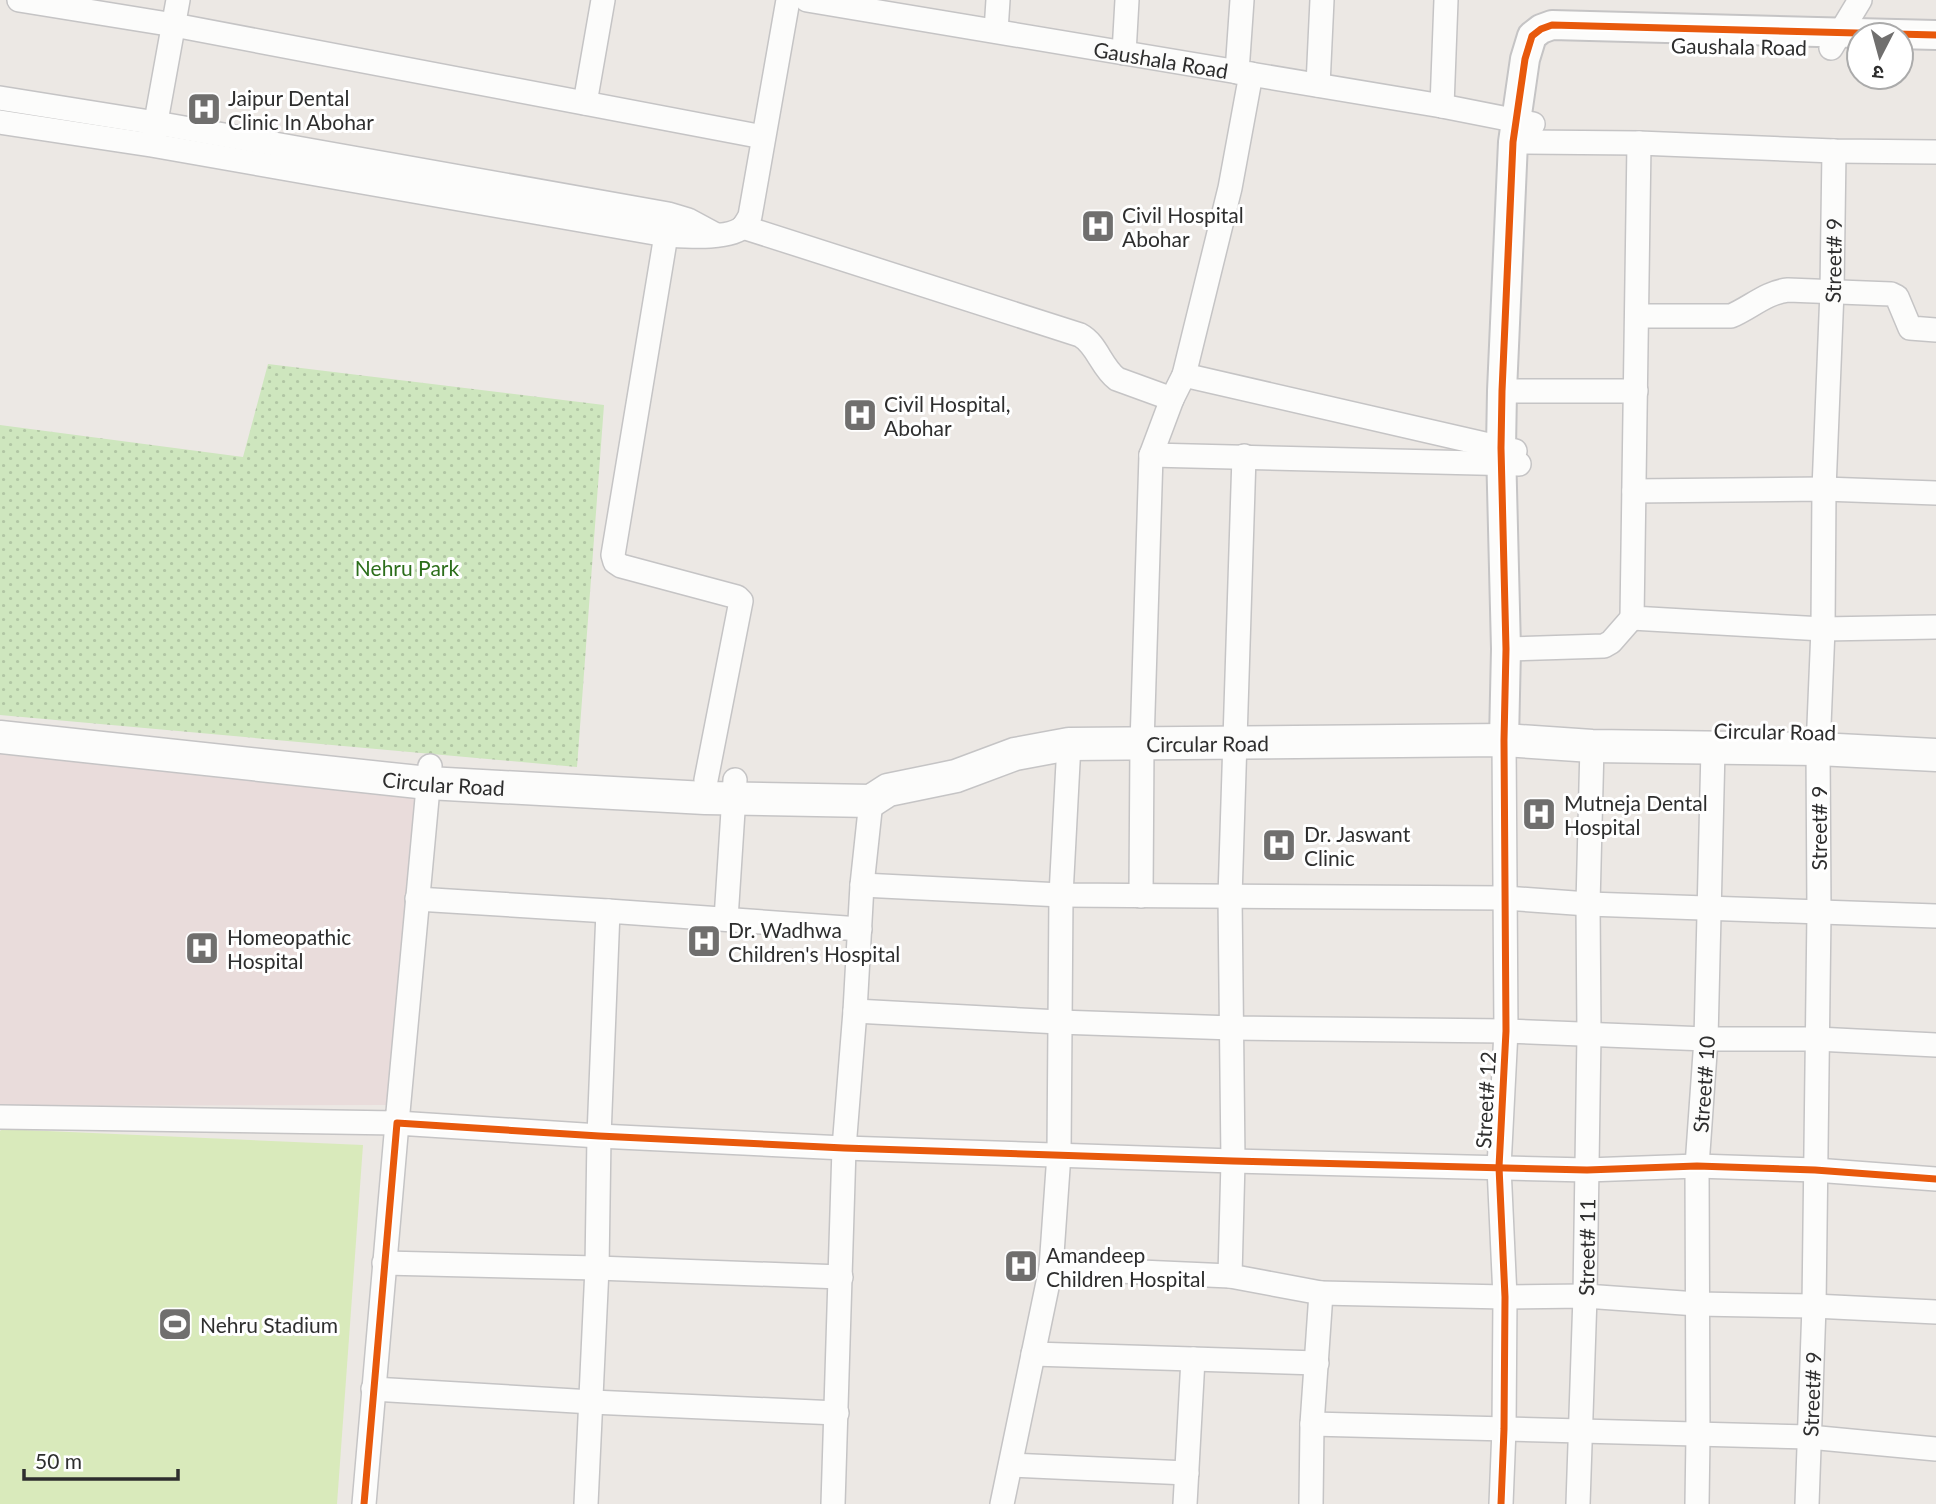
<svg xmlns="http://www.w3.org/2000/svg" width="1936" height="1504" viewBox="0 0 1936 1504" font-family="Lato,'Noto Sans Devanagari',sans-serif">
<style>
.medical{fill:#e9dcdb}
.garden{fill:url(#garden-dots)}
.pitch{fill:#d9eabb}
.lines{fill:none;stroke-linecap:round;stroke-linejoin:round}
.minor-casing{stroke:#c5c4c5;stroke-width:26}
.tertiary-casing{stroke:#c5c4c5;stroke-width:32}
.secondary-casing{stroke:#c5c4c5;stroke-width:35}
.minor{stroke:#fcfcfb;stroke-width:23}
.tertiary{stroke:#fcfcfb;stroke-width:28}
.secondary{stroke:#fcfcfb;stroke-width:32}
.cycleway-casing{stroke:#fff;stroke-width:11}
.cycleway{stroke:#e8590c;stroke-width:7}
.labels{text-anchor:middle;dominant-baseline:central;stroke-width:6;stroke-linejoin:round;paint-order:stroke}
.street-label{font-size:21px;fill:#2e2e2e;stroke:#fff}
.poi-label{font-size:21px;fill:#2e2e2e;stroke:#fff;text-anchor:start}
.park-label{font-size:21px;fill:#2c6e1b;stroke:#fff}
</style>
<defs>
<pattern id="garden-dots" width="8" height="8" patternUnits="userSpaceOnUse" patternTransform="scale(1.75)"><rect width="8" height="8" fill="#cee6be"/><path d="M2 2h.1M6 6h.1" fill="none" stroke="#b1c6a4" stroke-width="1.8" stroke-linecap="round"/></pattern>
</defs>
<rect width="100%" height="100%" fill="#ece8e4"/>
<path class="medical" d="M0,753L421,791L386,1105L0,1106Z"/>
<path class="garden" d="M268,364L604,405L577,767L0,715V425L243,457Z"/>
<path class="pitch" d="M2,1129L363,1145L337,1504H0V1131Z"/>
<g class="lines">
<g class="minor-casing">
<g id="minor">
<path d="M19,0L174,25L763,137"/>
<path id="s1" d="M807,0L1442,106L1533,124"/>
<path d="M996,31L998,0"/>
<path d="M1831,48L1860,0"/>
<path d="M1124,53L1127,0"/>
<path d="M1237,72L1242,0"/>
<path d="M1318,85L1322,0"/>
<path d="M0,98L156,123L668,214L688,220L714,234"/>
<path d="M585,103L603,0"/>
<path d="M1442,106L1446,0"/>
<path d="M0,122L151,145L666,235C684,236 731,240 744,226C746,223 748,220 750,216L788,0"/>
<path d="M153,138L178,0"/>
<path d="M1513,142L1639,143L1834,151L1936,152"/>
<path d="M1639,143L1632,618L1823,629L1936,627"/>
<path d="M743,227L1080,335C1097,344 1101,367 1117,379L1172,399"/>
<path d="M666,235L613,555L615,562L621,566L737,597L741,601L706,780"/>
<path d="M1637,316H1731C1750,308 1767,292 1788,290L1891,294L1897,297L1910,328L1936,330"/>
<path d="M1184,375L1515,451"/>
<path d="M1502,391H1636"/>
<path d="M1151,455L1519,464"/>
<path d="M1634,491L1824,489L1936,493"/>
<path d="M1506,649L1604,646L1611,642L1632,618"/>
<path d="M862,885L1061,895L1505,898L1588,904L1936,916"/>
<path d="M1141,896L1142,744L1151,455L1172,399L1184,375L1230,188L1251,74"/>
<path d="M417,899L608,911"/>
<path d="M726,919L735,780"/>
<path d="M855,1011L1059,1022L1233,1028L1506,1031L1706,1039H1817L1936,1045"/>
<path d="M0,1117L397,1123L430,766"/>
<path d="M384,1263L597,1268L841,1277"/>
<path d="M1051,1268L1230,1276L1321,1293L1312,1424L1311,1504"/>
<path d="M1230,1276L1233,1161L1230,897L1244,456"/>
<path d="M1321,1293L1505,1297L1585,1296L1697,1304L1814,1306L1936,1312"/>
<path d="M1033,1354L1317,1363"/>
<path d="M373,1389L592,1402L837,1413"/>
<path d="M1312,1424L1809,1437L1936,1449"/>
<path d="M1011,1465L1187,1473"/>
<path d="M364,1504L397,1123L599,1136L844,1148L1233,1161L1587,1170L1697,1166L1815,1170L1936,1179"/>
<path d="M586,1504L597,1268L599,1136L608,911L860,929"/>
<path d="M833,1504L844,1148L855,1011L862,885L871,801"/>
<path d="M1002,1504L1051,1268L1059,1154L1061,895L1069,744"/>
<path d="M1185,1504L1193,1359"/>
<path d="M1501,1504L1504,1429L1505,1297L1499,1167L1506,1031L1504,740"/>
<path id="s2" d="M1578,1504L1585,1296L1589,1034L1588,904L1592,746"/>
<path id="s3" d="M1697,1504L1698,1436L1697,1166L1706,1039L1713,749"/>
<path id="s4" d="M1807,1504L1814,1306L1819,912L1818,749L1823,629L1824,489L1832,291L1834,151"/>
</g>
</g>
<g class="tertiary-casing">
<path id="tertiary" d="M1504,740L1506,649L1501,448L1502,391L1513,142L1525,59L1532,36L1541,29L1552,25L1936,35"/>
</g>
<g class="secondary-casing">
<g id="secondary">
<path id="s5" d="M0,737L428,783L705,798L871,801L888,790L956,776L1015,754L1069,744L1504,740L1592,746L1818,749L1936,755"/>
</g>
</g>
<use href="#minor" class="minor"/>
<use href="#tertiary" class="tertiary"/>
<use href="#secondary" class="secondary"/>
<g class="cycleway-casing">
<g id="cycleway">
<path d="M364,1504L397,1123L599,1136L844,1148L1233,1161L1587,1170L1697,1166L1815,1170L1936,1179"/>
<path d="M1501,1504L1504,1429L1505,1297L1499,1167L1506,1031L1504,740L1506,649L1501,448L1502,391L1513,142L1525,59L1532,36L1541,29L1552,25L1936,35"/>
</g>
</g>
<use href="#cycleway" class="cycleway"/>
</g>
<defs>
<g id="hospital-square" transform="scale(1.75)"><rect x="-9" y="-9" width="18" height="18" rx="4" fill="#706f6e" stroke="#fff"/><path d="M-5-5h3v3.5h4V-5h3V5h-3V1.5h-4V5h-3Z" fill="#fff"/></g>
<g id="stadium-square" transform="scale(1.75)"><rect x="-9" y="-9" width="18" height="18" rx="4" fill="#706f6e" stroke="#fff"/><path d="M0-5a6.5 5 0 1 0 0 10a6.5 5 0 1 0 0-10ZM-3.5-1.8h7v3.6h-7Z" fill="#fff"/></g>
</defs>
<g fill-rule="evenodd">
<use href="#hospital-square" x="204" y="109"/>
<use href="#hospital-square" x="1098" y="226"/>
<use href="#hospital-square" x="860" y="415"/>
<use href="#hospital-square" x="1539" y="814"/>
<use href="#hospital-square" x="1279" y="845"/>
<use href="#hospital-square" x="704" y="941"/>
<use href="#hospital-square" x="202" y="948"/>
<use href="#hospital-square" x="1021" y="1266"/>
<use href="#stadium-square" x="175" y="1324"/>
</g>
<g class="labels">
<g class="street-label">
<text transform="translate(1739 46) rotate(1)">Gaushala Road</text>
<text stroke="none"><textPath href="#s1" startOffset="359">Gaushala Road</textPath></text>
<text stroke="none"><textPath href="#s4" startOffset="1244">Street# 9</textPath></text>
<text transform="translate(1775 731) rotate(1)">Circular Road</text>
<text stroke="none"><textPath href="#s5" startOffset="1220">Circular Road</textPath></text>
<text stroke="none"><textPath href="#s5" startOffset="446">Circular Road</textPath></text>
<text transform="translate(1818 828) rotate(-90)">Street# 9</text>
<text stroke="none"><textPath href="#s3" startOffset="420">Street# 10</textPath></text>
<text transform="translate(1485 1100) rotate(-87)">Street# 12</text>
<text stroke="none"><textPath href="#s2" startOffset="257">Street# 11</textPath></text>
<text stroke="none"><textPath href="#s4" startOffset="110">Street# 9</textPath></text>
</g>
<g class="poi-label">
<text x="228" y="97">Jaipur Dental<tspan x="228" dy="24">Clinic In Abohar</tspan></text>
<text x="1122" y="214">Civil Hospital<tspan x="1122" dy="24">Abohar</tspan></text>
<text x="884" y="403">Civil Hospital,<tspan x="884" dy="24">Abohar</tspan></text>
<text x="1564" y="802">Mutneja Dental<tspan x="1564" dy="24">Hospital</tspan></text>
<text x="1304" y="833">Dr. Jaswant<tspan x="1304" dy="24">Clinic</tspan></text>
<text x="728" y="929">Dr. Wadhwa<tspan x="728" dy="24">Children's Hospital</tspan></text>
<text x="227" y="936">Homeopathic<tspan x="227" dy="24">Hospital</tspan></text>
<text x="1046" y="1254">Amandeep<tspan x="1046" dy="24">Children Hospital</tspan></text>
<text x="200" y="1324">Nehru Stadium</text>
</g>
<g class="park-label">
<text x="407" y="567">Nehru Park</text>
</g>
</g>
<g transform="translate(1880 56) rotate(186)"><circle r="33" fill="#ffffff" stroke="#ababab" stroke-width="2"/>
<path d="M0-5L12 26L0 18L-12 26Z" fill="#706f6e"/>
<text y="-10" font-size="19" font-weight="bold" text-anchor="middle" fill="#2e2e2e">उ</text>
</g>
<path d="M24 1469v10h154v-10" fill="none" stroke="#2e2e2e" stroke-width="3.5"/>
<text x="35" y="1469" font-size="21" fill="#2e2e2e" stroke="#ffffff" stroke-width="5" paint-order="stroke">50 m</text>
</svg>
